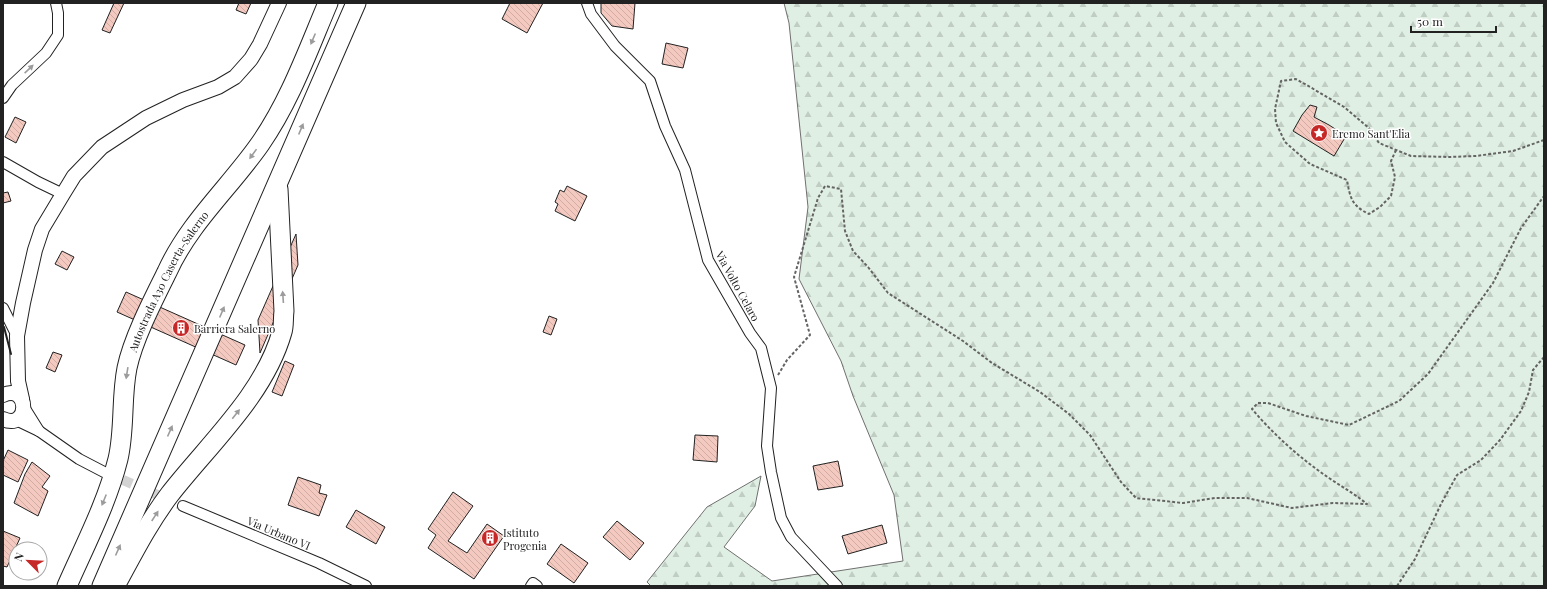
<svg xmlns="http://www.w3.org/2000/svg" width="1547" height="589" viewBox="0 0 1547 589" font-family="'Playfair Display',serif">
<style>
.forest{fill:url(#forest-firs);stroke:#6f6f6f}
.building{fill:url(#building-back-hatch);stroke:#222}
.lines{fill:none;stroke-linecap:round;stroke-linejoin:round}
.street-tunnel{stroke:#d3d3d3;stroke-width:10;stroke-dasharray:10 5;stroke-linecap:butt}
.street-casing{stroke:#222;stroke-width:12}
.secondary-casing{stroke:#222;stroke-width:16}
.highway-casing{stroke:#222;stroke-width:21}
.path{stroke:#646464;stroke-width:2;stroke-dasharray:3 2;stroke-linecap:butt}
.street{stroke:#fff;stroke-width:10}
.secondary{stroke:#fff;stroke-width:14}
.highway{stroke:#fff;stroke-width:19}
.wall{stroke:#222;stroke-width:2}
.oneway{fill:#9c9c9c}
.labels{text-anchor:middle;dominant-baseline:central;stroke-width:3;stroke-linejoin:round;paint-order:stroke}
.poi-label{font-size:11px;fill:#222;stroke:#fff;text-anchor:start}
.street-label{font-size:11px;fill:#222;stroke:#fff}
</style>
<defs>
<pattern id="forest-firs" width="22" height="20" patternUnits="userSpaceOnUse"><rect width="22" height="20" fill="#e0efe3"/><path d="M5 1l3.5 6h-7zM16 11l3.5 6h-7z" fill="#c0cdc2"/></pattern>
<pattern id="building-back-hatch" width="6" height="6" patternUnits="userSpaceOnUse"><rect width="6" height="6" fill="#f3c9c0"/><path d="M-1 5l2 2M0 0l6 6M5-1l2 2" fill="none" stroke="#d0aca5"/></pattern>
</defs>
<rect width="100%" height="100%" fill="#fff"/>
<path class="forest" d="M784,3H1544V586H651L647,582L707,507L761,476L755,506L724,547L772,581L903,561L894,495L853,396L841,361L799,279L808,207L789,23Z"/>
<g class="building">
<path d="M114,3H124L110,33L102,30Z"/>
<path d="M239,3H251L246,14L236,10Z"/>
<path d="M510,3H543L527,33L502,19Z"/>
<path d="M601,3H635L633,29L612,26L601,13Z"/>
<path d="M666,43L688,48L683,68L662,64Z"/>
<path d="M1310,105L1317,107L1314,117L1329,125L1346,136L1334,156L1293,131L1302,115Z"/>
<path d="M15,117L26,122L16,143L5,137Z"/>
<path d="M567,186L587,196L575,221L555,211L558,204L555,202L560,190L564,192Z"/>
<path d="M8,192L11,201L3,203V193Z"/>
<path d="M296,234L298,265L260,353L258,320Z"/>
<path d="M62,251L74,257L67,270L55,264Z"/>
<path d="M126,292L245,345L236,365L117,312Z"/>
<path d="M549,316L557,319L551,335L543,332Z"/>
<path d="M53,352L62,355L55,372L46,368Z"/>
<path d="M285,361L294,365L282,396L272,392Z"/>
<path d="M695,435L718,436L717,462L693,460Z"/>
<path d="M8,450L28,460L18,482L3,475V461Z"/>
<path d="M838,461L843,486L818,490L813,466Z"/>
<path d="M32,462L50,476L42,487L48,491L38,516L14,503L25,474Z"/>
<path d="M298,477L321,485L319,493L327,495L319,516L288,505Z"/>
<path d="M453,492L473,506L448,541L467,553L487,524L504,536L474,579L428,548L436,535L428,529Z"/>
<path d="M356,510L385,527L376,544L346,527Z"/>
<path d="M617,521L644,543L630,560L603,537Z"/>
<path d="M882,525L887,543L848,554L842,536Z"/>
<path d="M3,531L20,538L7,567L3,566Z"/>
<path d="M561,544L588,563L574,583L547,564Z"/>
</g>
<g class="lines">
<path class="street-tunnel" d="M109,474L183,506"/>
<g class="street-casing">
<g id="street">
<path d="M587,3L591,14L615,46L650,81L665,126L685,170L708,260L750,333L761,348L771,388L767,446L771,472L781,518L791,537L837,586"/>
<path d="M3,98L12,85L46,53L58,35V13L56,3"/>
<path d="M3,162L38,182L63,194"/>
<path d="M3,308L17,336"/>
<path d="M24,407L39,431"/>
<path d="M16,420L39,431L79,459L104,472"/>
<path d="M183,506L319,563L366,586"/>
<path d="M531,586L533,583L537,586"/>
</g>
</g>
<g class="secondary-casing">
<g id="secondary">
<path d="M3,395C30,383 30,431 3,419"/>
<path d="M22,399L18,381L17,336L23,303L35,250L42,229L63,194L74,176L102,147L146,118L183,100L218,87L235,77L251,59L260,44L279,3"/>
</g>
</g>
<g class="highway-casing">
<g id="highway">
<path id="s1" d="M67,586C85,545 107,503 118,459C125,429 121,398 127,368C133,339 153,300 167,272C189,223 230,187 260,144C290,101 308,50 328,3"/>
<path d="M102,586L356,3"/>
<path d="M115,586C132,555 148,523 170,494C209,444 264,395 282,332C284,326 283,318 284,311L278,189"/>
</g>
</g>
<g class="path">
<path d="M1396,150L1391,161L1395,177L1391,196L1380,207L1369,214C1352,206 1350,198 1347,180L1310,164L1285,142L1276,123L1275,109L1281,81L1296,79L1310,87L1344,107L1369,128L1379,143L1411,156L1449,157L1476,156L1513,151L1544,140"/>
<path d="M778,375L787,360L810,335L794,277L818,198L825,186L841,189L845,231L853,251L868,267L888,293L963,341L992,363L1040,392L1069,414L1090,435L1121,482L1136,498L1183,503L1215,498H1247L1292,508L1333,503L1367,504C1355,494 1342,487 1329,478C1301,459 1274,435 1252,409L1258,403H1268L1306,416L1349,425L1399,401L1428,374L1493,283L1521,228L1544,196"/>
<path d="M1397,586L1415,559L1441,504L1457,475L1481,460L1500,440L1521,411L1529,392L1533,370L1544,357"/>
</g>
<use href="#street" class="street"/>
<use href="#secondary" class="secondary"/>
<use href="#highway" class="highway"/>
<path class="wall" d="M4,327L11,354"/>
</g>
<defs><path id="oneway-solid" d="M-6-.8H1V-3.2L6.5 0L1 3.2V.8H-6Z"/></defs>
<g class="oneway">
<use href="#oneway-solid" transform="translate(313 39) rotate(113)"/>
<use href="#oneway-solid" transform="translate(29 69) rotate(-43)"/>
<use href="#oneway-solid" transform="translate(301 129) rotate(-67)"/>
<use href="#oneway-solid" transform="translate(253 154) rotate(126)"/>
<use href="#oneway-solid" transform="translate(283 297) rotate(-94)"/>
<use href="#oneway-solid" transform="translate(222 312) rotate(-67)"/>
<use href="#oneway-solid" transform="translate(127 373) rotate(99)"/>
<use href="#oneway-solid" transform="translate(236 414) rotate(-52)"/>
<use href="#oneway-solid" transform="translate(170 431) rotate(-66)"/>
<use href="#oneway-solid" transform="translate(104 500) rotate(112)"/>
<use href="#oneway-solid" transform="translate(155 516) rotate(-57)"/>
<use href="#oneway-solid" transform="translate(118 550) rotate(-66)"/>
</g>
<defs>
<g id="sight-disc" transform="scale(0.9)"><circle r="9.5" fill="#c62828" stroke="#fff"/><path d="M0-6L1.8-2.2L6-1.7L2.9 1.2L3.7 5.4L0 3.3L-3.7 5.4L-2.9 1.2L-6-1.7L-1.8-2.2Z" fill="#fff"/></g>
<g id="building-disc" transform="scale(0.9)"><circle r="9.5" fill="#c62828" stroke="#fff"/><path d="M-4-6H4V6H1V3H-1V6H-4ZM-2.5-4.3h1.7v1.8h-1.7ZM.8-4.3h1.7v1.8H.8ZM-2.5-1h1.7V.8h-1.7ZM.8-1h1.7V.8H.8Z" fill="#fff"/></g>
</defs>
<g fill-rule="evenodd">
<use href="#sight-disc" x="1319" y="133"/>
<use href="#building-disc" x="181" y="328"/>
<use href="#building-disc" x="490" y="538"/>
</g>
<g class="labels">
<g class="poi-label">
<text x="1332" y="133">Eremo Sant'Elia</text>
<text x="194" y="328">Barriera Salerno</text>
<text x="503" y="532">Istituto<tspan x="503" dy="13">Progenia</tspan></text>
</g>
<g class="street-label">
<text stroke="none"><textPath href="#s1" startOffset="325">Autostrada A30 Caserta-Salerno</textPath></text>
<text transform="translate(738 286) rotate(61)">Via Volto Celaro</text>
<text transform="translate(279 533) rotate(23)">Via Urbano VI</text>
</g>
</g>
<rect width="1547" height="589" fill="none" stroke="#222222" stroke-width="8"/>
<g transform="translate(28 561) rotate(294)"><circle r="19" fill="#ffffff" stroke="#a7a7a7"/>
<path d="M0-3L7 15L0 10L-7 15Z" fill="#c62828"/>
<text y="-6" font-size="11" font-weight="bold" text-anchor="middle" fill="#222222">N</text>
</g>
<path d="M1411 26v6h85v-6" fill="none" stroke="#222222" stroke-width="2"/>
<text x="1417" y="26" font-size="12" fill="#222222" stroke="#ffffff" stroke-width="3" paint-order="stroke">50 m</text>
</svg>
